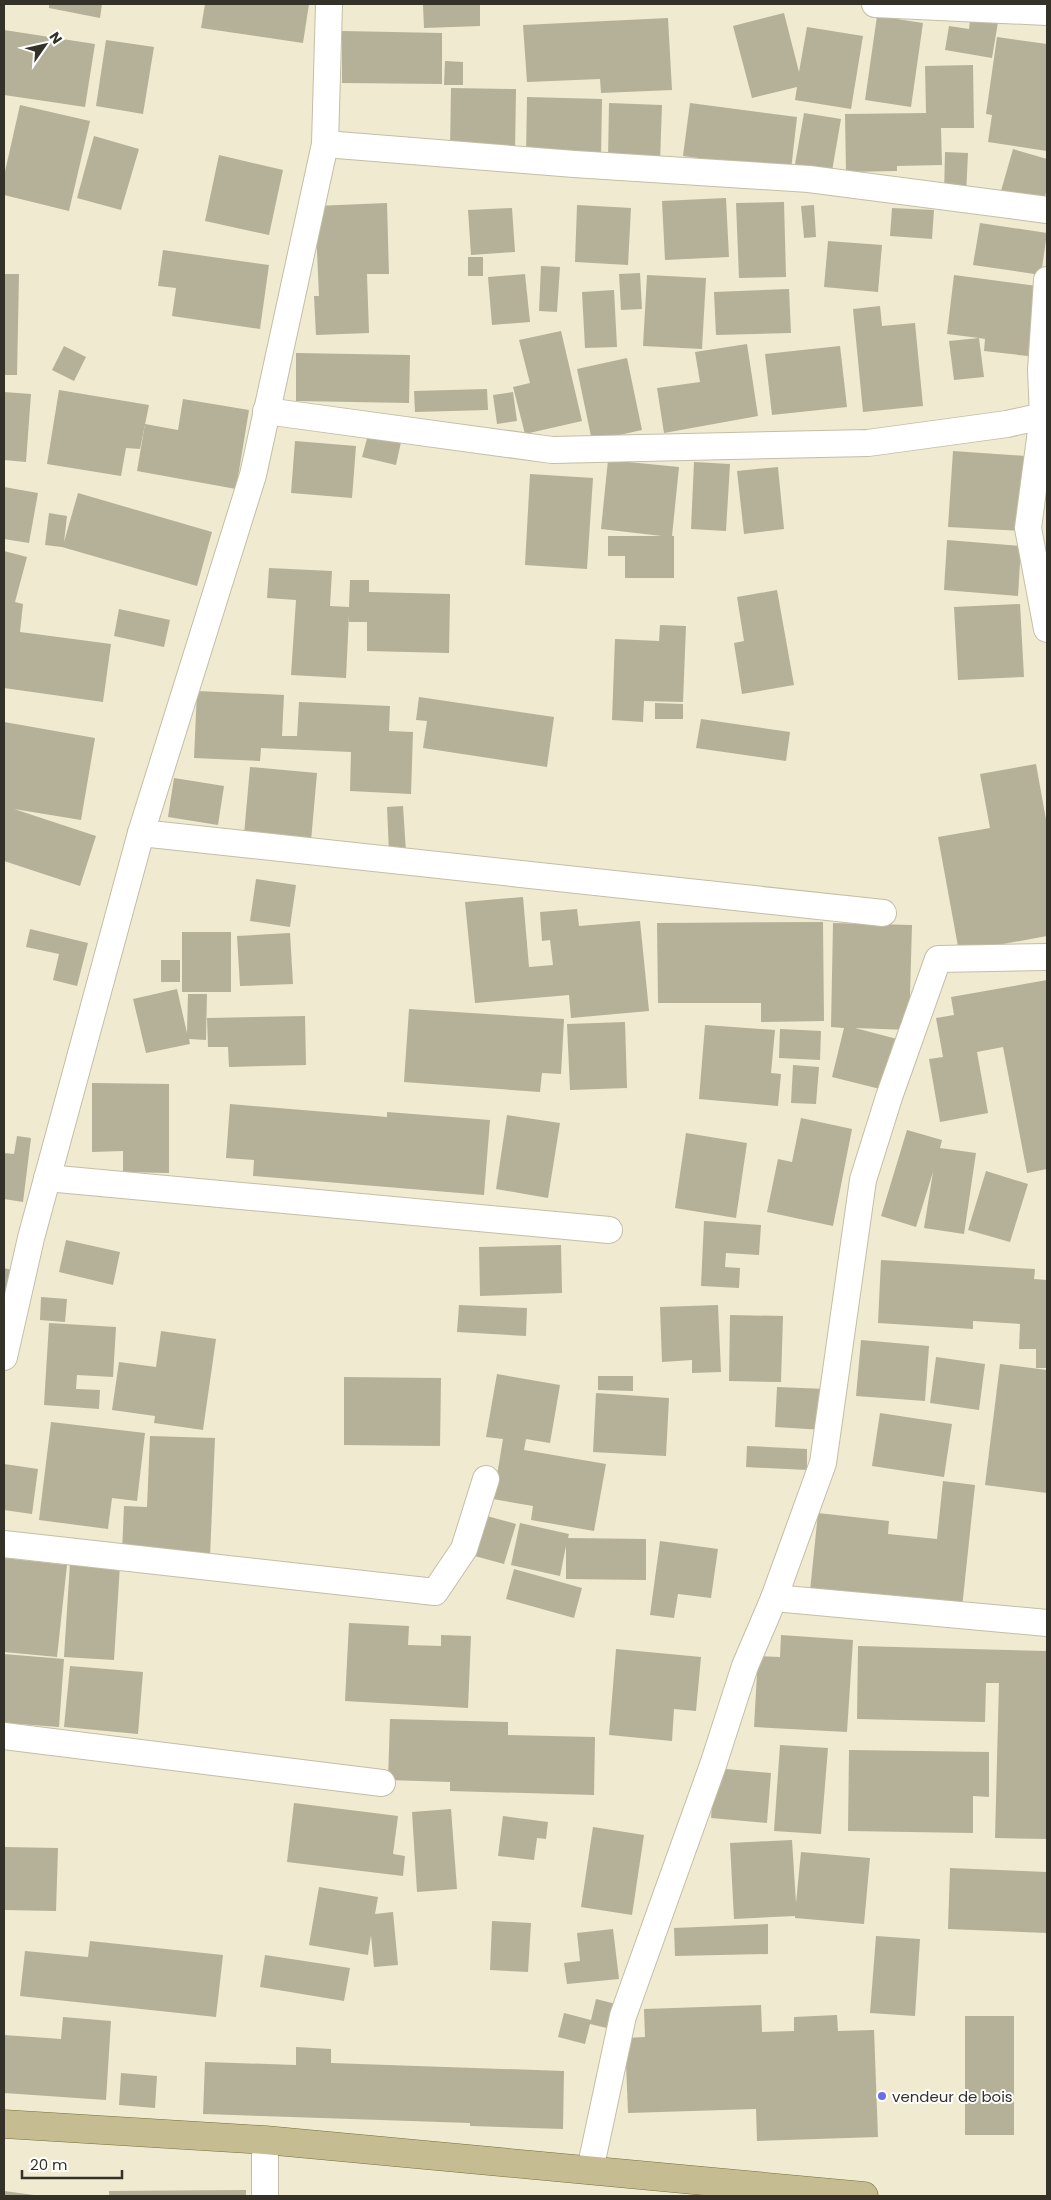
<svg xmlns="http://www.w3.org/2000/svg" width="1051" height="2200" viewBox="0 0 1051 2200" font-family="Poppins,sans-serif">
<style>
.building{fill:#b5b098}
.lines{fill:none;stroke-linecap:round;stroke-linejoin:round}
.minor-casing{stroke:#c3bea5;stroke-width:28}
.primary-casing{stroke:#796e3e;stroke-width:29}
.minor{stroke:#fff;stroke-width:26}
.primary{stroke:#c5bc92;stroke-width:28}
.poi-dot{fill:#686fe8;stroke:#fff;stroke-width:2}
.labels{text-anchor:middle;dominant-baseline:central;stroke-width:4;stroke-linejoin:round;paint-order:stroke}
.poi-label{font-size:15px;fill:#343228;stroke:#fff;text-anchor:start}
</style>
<rect width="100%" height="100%" fill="#efead0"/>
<g class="building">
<path d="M49,4H102L100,18L49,8Z"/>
<path d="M205,4H309L303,43L201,28Z"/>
<path d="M480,4V26L424,28L423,5Z"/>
<path d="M971,12L999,16L992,58L945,50L949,26L969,29Z"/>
<path d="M784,13L799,72L807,27L863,36L851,109L795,100L797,87L752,98L733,26Z"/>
<path d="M877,16L923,23L911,107L865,100Z"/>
<path d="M668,18L672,90L601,93L600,79L527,82L523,25Z"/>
<path d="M4,30L95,44L85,107L4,95Z"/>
<path d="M342,31L442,33V84L342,83Z"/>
<path d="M997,37L1047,44V151L988,142L992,115L986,114Z"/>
<path d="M106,40L154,47L143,114L96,106Z"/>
<path d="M445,61L463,62V85H444Z"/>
<path d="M973,65L974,128H941L942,165L897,166V171L846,172L845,114L926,113L925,66Z"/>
<path d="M451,88L516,89L515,152L450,151Z"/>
<path d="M527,97L602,99L601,159L526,156Z"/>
<path d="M609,103L662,105L660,162L608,160Z"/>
<path d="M690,103L797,117L791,170L683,156Z"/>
<path d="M20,105L90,121L69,211L4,195V176Z"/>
<path d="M804,113L841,119L831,177L794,170Z"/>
<path d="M94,136L139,149L121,210L77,198Z"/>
<path d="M1013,149L1047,159V189L1043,203L1001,191Z"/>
<path d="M945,152L968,153L966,196L944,195Z"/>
<path d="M219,155L283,170L269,235L205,221Z"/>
<path d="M726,198L729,257L665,260L662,201Z"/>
<path d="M784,202L786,277L739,278L736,203Z"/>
<path d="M387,203L389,274H367L369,333L316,335L314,296H319L315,206Z"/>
<path d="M577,205L631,208L628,265L575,262Z"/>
<path d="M814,205L816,237L804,238L801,206Z"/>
<path d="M512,208L515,252L471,255L468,210Z"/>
<path d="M892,208L934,210L932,239L890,236Z"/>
<path d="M980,223L1047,233L1041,275L973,265Z"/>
<path d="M828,241L882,245L878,292L824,287Z"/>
<path d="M163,250L269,265L260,329L172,316L176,288L158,286Z"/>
<rect x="468" y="257" width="15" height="19"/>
<path d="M541,266L560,267L557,312L539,311Z"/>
<path d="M640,273L642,309L621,310L619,274Z"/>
<path d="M4,274H19L17,375H4Z"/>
<path d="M525,274L530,322L492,325L488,277Z"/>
<path d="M647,275L706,278L702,349L643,346Z"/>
<path d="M954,275L1037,286L1028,356L984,351L985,339L979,338L984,377L954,380L949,341L979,338L947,334Z"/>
<path d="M789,289L791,333L716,335L714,292Z"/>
<path d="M614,290L617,347L585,348L582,292Z"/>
<path d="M880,306L882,326L915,323L923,406L863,412L853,309Z"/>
<path d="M561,331L582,421L525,434L513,387L530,383L519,340Z"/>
<path d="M747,344L758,416L664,433L657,388L700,382L695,352Z"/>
<path d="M64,346L86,357L74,381L52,370Z"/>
<path d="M840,346L847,407L772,415L765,354Z"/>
<path d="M296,353L410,355L409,403L296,401Z"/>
<path d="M627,358L642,430L592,441L577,369Z"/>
<path d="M487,389L488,410L415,412L414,391Z"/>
<path d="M59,390L149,405L140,449L126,448L121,476L47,464Z"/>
<path d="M4,392L31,394L26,462L4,460Z"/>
<path d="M513,392L517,421L497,424L493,395Z"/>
<path d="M183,399L249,410L236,489L137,471L145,424L178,430Z"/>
<path d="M368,435L401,442L396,465L362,457Z"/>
<path d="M295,441L356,446L352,498L291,493Z"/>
<path d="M953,451L1026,456L1022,531L948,527Z"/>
<path d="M608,460L679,467L672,536H674V578H625V556H608V536H662L601,529Z"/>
<path d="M694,462L730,464L726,531L691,529Z"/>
<path d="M778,467L784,529L744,534L737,471Z"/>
<path d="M530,474L593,478L587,569L525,565Z"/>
<path d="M4,487L38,493L29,543L4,539Z"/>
<path d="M78,493L212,532L197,586L62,547L45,545L49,513L67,516L64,542Z"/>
<path d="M947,540L1021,546L1018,596L944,590Z"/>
<path d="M4,551L27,557L15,602L23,604L20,632L111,644L103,702L4,688Z"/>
<path d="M269,568L332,571L330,606L349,607L350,580H369V592L450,594L449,653L367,651V622H349V614L346,678L291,675L296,600L267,598Z"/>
<path d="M777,590L794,685L742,694L734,643L744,641L737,597Z"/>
<path d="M1020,604L1024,677L958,680L954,607Z"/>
<path d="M119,609L170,620L164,647L114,636Z"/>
<path d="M660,625L686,626L683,702L644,701L643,722L612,720L615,639L659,641Z"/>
<path d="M197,691L284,695L282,736H297L299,702L390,706L389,731L413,732L411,794L350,791L351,752L261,748L260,761L194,758Z"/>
<path d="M419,697L554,717L547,767L423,748L427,721L416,720Z"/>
<path d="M655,703L683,704V719H655Z"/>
<path d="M701,719L790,732L786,761L696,748Z"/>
<path d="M4,722L95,738L81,820L14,809L96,836L80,886L4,861Z"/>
<path d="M1036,764L1047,825V936L959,952L938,837L990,828L980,774Z"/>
<path d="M250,767L317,773L311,841L244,835Z"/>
<path d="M174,778L224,786L218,825L168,817Z"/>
<path d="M403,806L406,852L389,853L387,807Z"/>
<path d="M256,879L296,885L290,927L250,921Z"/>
<path d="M523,897L529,967L553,965L550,940L542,941L540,912L577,909L579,926L640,921L649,1011L571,1018L569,995L475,1003L465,902Z"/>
<path d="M823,922L824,1021L761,1022V1003H658L657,923Z"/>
<path d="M833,923L912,925L909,1030L855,1028L897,1039L884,1090L832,1077L844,1028L831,1027Z"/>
<path d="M30,929L88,943L77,986L53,980L59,954L26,947Z"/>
<rect x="182" y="932" width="49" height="60"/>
<path d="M290,933L293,984L240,986L237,936Z"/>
<rect x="161" y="960" width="19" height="22"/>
<path d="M1047,980V1169L1027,1173L1003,1047L977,1052L988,1113L940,1122L929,1059L943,1057L936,1018L954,1015L951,997Z"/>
<path d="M177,989L187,1033L188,994H207L206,1040L189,1039L190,1044L146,1053L133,999Z"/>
<path d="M409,1009L564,1019L561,1074L542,1073L540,1092L404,1082Z"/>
<path d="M305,1016L306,1065L229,1067L228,1047H208L207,1018Z"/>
<path d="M625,1022L627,1088L570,1090L567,1024Z"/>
<path d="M705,1025L775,1030L771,1073L781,1074L778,1106L699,1099Z"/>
<path d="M780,1029L821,1031L820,1060L779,1058Z"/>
<path d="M793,1065L819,1067L816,1104L791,1103Z"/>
<path d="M92,1083L169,1084V1173L123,1172V1151L92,1152Z"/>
<path d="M230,1104L387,1117V1112L490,1120L484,1195L253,1176L254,1160L226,1158Z"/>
<path d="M507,1115L560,1123L548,1198L496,1189Z"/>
<path d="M801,1118L852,1129L833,1226L767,1212L778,1159L792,1162Z"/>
<path d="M907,1130L942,1140L940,1148L976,1153L964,1234L924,1228L933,1172L916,1227L881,1216Z"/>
<path d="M686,1133L747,1143L736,1218L675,1208Z"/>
<path d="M17,1136L31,1138L23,1202L4,1199V1153L14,1154Z"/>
<path d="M986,1171L1028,1184L1010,1242L968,1230Z"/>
<path d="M704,1221L761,1225L759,1255L726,1253L725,1267L740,1268L739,1288L701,1286Z"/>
<path d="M66,1240L120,1252L113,1285L59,1272Z"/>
<path d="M561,1245L562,1293L480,1296L479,1247Z"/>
<path d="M881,1260L1035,1269L1034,1279L1047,1280V1368H1036V1349H1019L1020,1324L973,1321V1329L878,1323Z"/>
<path d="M4,1268L12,1270L8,1296H4Z"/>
<path d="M41,1297L67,1299L65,1322L40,1320Z"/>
<path d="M459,1305L527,1308L526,1336L457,1332Z"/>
<path d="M718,1305L721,1372L692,1373V1360L662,1362L660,1307Z"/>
<path d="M730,1315L783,1316L781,1382L729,1381Z"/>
<path d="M49,1323L116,1327L113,1377L77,1375L76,1389L100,1390L99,1409L44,1405Z"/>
<path d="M161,1331L216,1339L203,1430L154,1423L155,1416L112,1410L119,1362L156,1367Z"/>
<path d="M861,1340L929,1346L925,1401L856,1396Z"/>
<path d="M936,1357L985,1364L979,1410L930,1403Z"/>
<path d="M1000,1364L1047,1370V1493L985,1485Z"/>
<path d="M497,1374L560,1385L550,1443L526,1439L524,1450L606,1464L594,1531L531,1520L533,1506L493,1499L503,1439L486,1437Z"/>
<path d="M598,1376H633V1391L598,1390Z"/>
<path d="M344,1377L441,1378L440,1446L344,1445Z"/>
<path d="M777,1387L826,1389L824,1430L775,1427Z"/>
<path d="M596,1393L669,1398L666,1456L593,1452Z"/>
<path d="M880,1413L952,1424L944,1477L872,1466Z"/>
<path d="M51,1422L145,1433L137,1501L112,1498L108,1529L39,1520Z"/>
<path d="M150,1436L215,1438L210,1557L122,1553L124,1506L147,1507Z"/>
<path d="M747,1446L807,1449V1470L746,1467Z"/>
<path d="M4,1464L38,1469L32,1514L4,1510Z"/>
<path d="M943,1481L975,1485L962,1608L810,1591L818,1513L889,1521L888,1534L937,1539Z"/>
<path d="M483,1515L516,1524L504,1564L471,1555Z"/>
<path d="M520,1523L569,1534L568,1538L646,1539V1580L566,1579V1546L560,1576L511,1565Z"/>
<path d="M660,1541L718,1549L711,1598L678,1594L674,1618L650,1615Z"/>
<path d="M4,1558L67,1565L57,1657L4,1652Z"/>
<path d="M70,1563L120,1565L114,1660L64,1657Z"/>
<path d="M514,1569L582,1588L574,1618L506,1599Z"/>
<path d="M349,1623L409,1626L408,1645L441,1646V1635L471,1636L468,1708L345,1701Z"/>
<path d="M781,1635L853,1640L847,1732L754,1727L758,1656L780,1657Z"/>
<path d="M858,1646L1047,1651V1839L995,1838L999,1683H986L985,1722L857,1719Z"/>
<path d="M616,1649L701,1657L696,1711L674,1709L672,1741L609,1735Z"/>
<path d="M4,1654L64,1659L59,1727L4,1723Z"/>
<path d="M70,1666L143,1672L138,1734L64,1727Z"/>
<path d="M390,1719L508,1722V1735L595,1737L594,1795L450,1791V1782L388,1780Z"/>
<path d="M780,1745L828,1748L821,1834L774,1831Z"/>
<path d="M849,1750L989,1752V1797L973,1796V1833L848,1831Z"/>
<path d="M715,1768L771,1773L767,1823L711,1818Z"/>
<path d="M294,1803L398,1816L393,1854L405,1856L403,1876L287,1862Z"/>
<path d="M451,1809L457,1889L417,1892L412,1812Z"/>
<path d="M503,1816L548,1822L546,1839L537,1838L534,1860L498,1856Z"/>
<path d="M593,1827L644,1835L632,1915L581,1907Z"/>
<path d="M792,1840L796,1903L801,1852L870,1858L864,1924L795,1918V1916L734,1919L730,1843Z"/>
<path d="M4,1847L58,1848L56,1911L4,1910Z"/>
<path d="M950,1868L1047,1872V1933L948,1929Z"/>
<path d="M319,1887L378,1897L375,1914L393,1912L398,1965L374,1967L371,1935L368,1955L309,1945Z"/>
<path d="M492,1921L531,1923L528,1972L490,1970Z"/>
<path d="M768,1924V1954L675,1956L674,1928Z"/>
<path d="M613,1929L619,1979L567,1984L564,1963L580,1961L577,1933Z"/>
<path d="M876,1936L920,1939L915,2016L870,2013Z"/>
<path d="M90,1941L223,1955L216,2017L20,1996L25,1951L88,1957Z"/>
<path d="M265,1955L350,1968L344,2001L260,1987Z"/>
<path d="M596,1999L616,2004L611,2029L590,2024L585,2044L558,2037L564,2013L591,2020Z"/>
<path d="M761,2005L762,2032L794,2031V2017L837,2015L838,2031L874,2030L878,2137L757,2141L756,2109L628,2113L625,2038L645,2037L644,2009Z"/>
<rect x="965" y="2016" width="49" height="119"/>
<path d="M63,2017L111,2021L106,2100L4,2093V2035L61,2039Z"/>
<path d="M296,2047L331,2049V2063L564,2071L563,2129L470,2126V2123L203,2114L205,2062L296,2065Z"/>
<path d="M121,2073L157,2076L155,2108L119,2105Z"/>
<path d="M246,2190V2196H109V2191Z"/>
<path d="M4,2191L34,2195L33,2196H4Z"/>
</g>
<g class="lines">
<g class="minor-casing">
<g id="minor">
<path d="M875,4L1047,12"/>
<path d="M325,144L574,164L809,179L1047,210"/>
<path d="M1047,280L1041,370L1043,416H1047"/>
<path d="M266,411L552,450L868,443L1007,424L1043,416L1028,528L1047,629"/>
<path d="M141,833L883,913"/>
<path d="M47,1178L609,1230"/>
<path d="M4,1357L31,1238L141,833L253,475L325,144L329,4"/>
<path d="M4,1544L435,1592L464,1549L486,1479"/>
<path d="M774,1598L1047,1623"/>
<path d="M4,1736L382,1783"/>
<path d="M265,2140V2196"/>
<path d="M590,2170L623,2016L713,1765L745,1666L774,1598L823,1463L863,1180L889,1097L938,959L1047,957"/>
</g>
</g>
<g class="primary-casing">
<path id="primary" d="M4,2124L265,2140L864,2196"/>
</g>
<use href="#minor" class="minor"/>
<use href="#primary" class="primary"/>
</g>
<circle class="poi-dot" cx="882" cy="2096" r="5"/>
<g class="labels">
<g class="poi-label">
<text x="892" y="2096">vendeur de bois</text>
</g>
</g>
<rect width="1051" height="2200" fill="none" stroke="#343228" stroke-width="10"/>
<g transform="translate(45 45) rotate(56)" stroke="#ffffff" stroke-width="4" paint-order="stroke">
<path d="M0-4L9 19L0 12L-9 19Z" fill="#343228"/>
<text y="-8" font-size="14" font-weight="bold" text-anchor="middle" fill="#343228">N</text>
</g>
<path d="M22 2170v8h100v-8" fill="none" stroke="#343228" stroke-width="2.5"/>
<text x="30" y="2170" font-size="15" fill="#343228" stroke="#ffffff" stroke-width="4" paint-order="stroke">20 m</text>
</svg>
